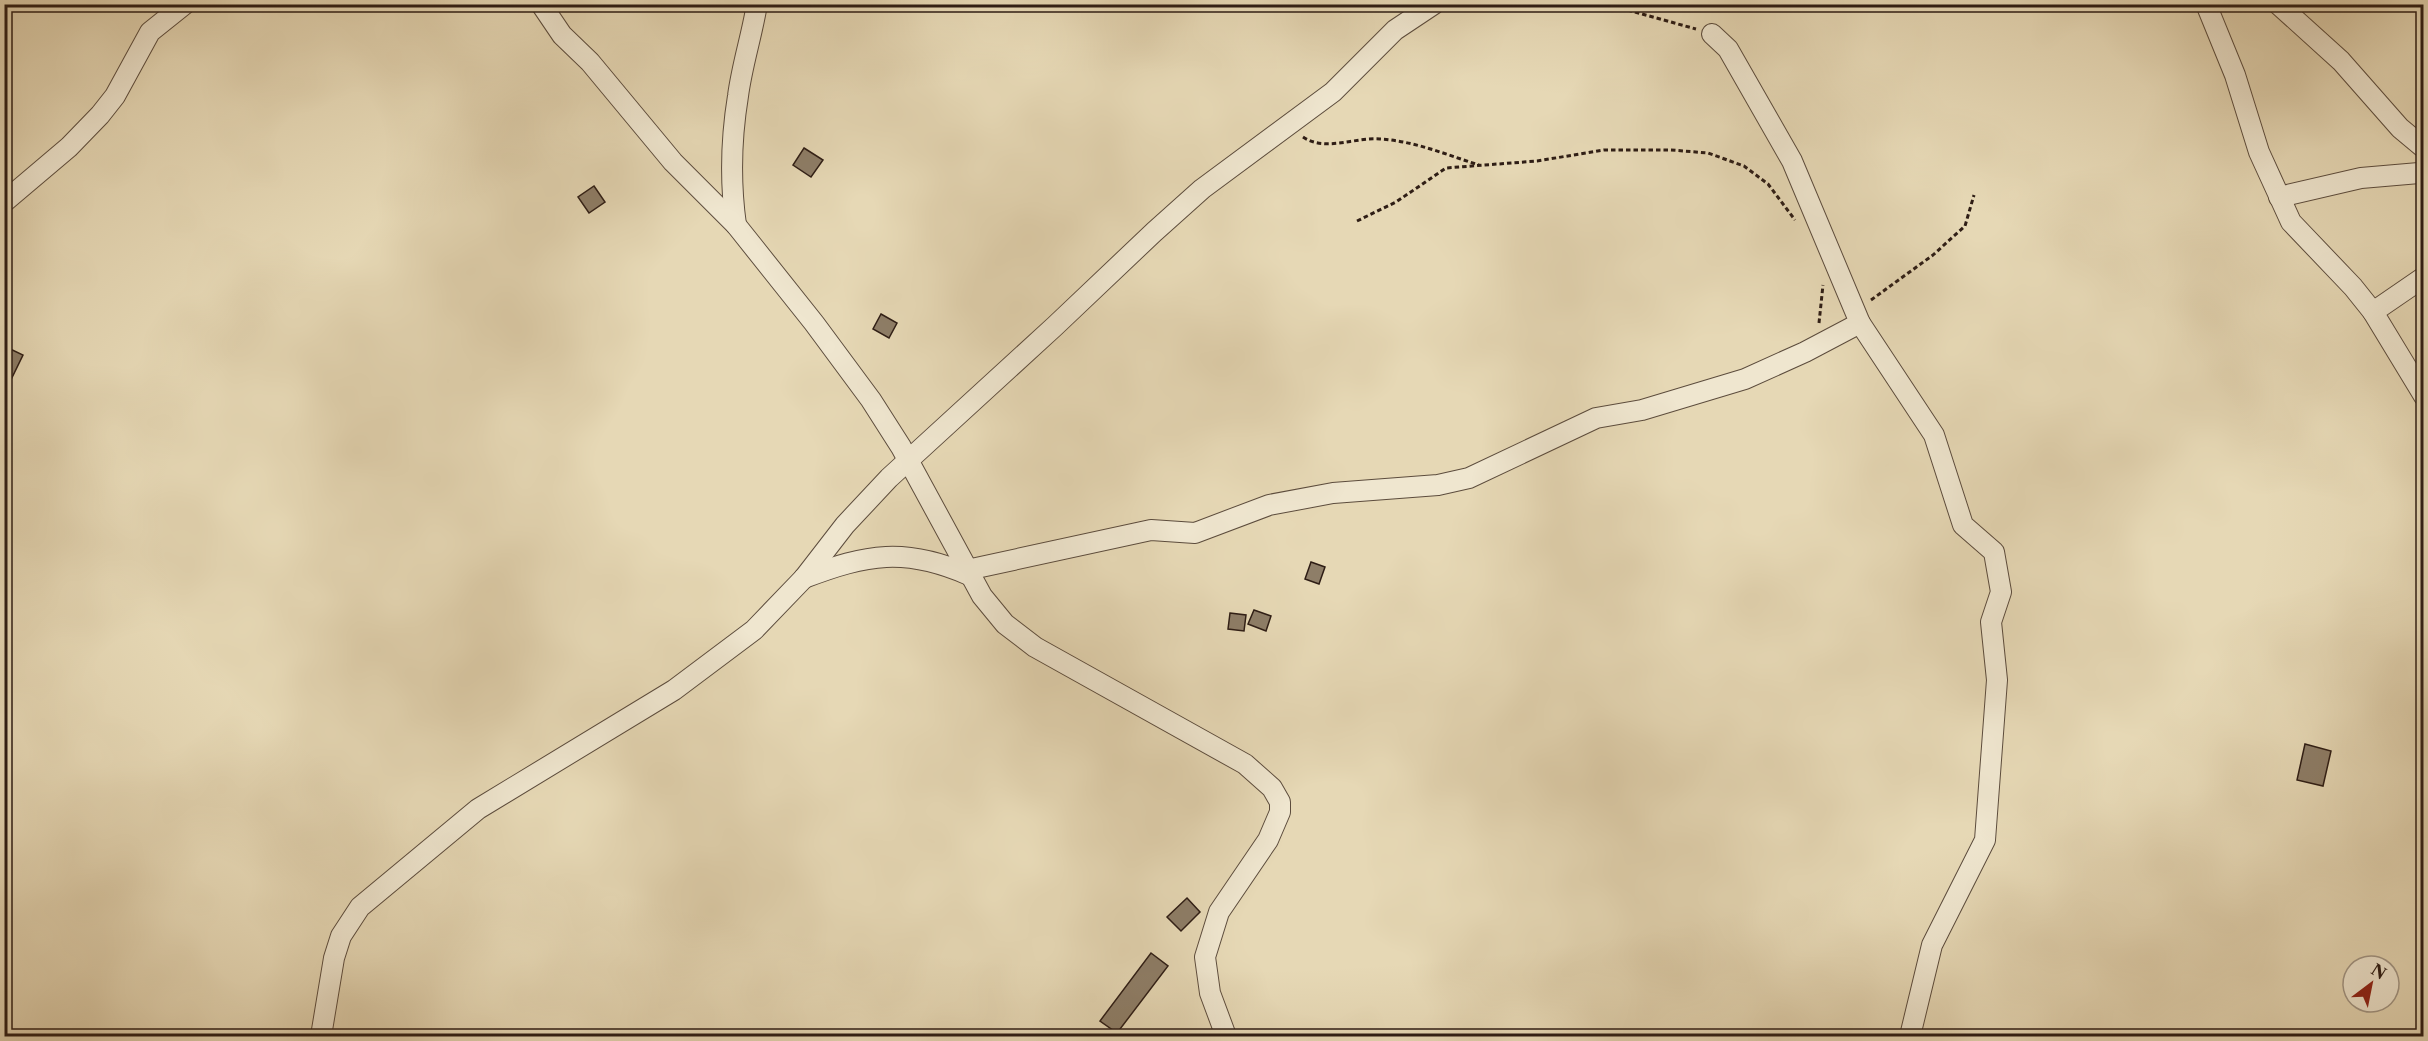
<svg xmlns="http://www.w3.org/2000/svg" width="2428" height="1041" viewBox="0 0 2428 1041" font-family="'Libre Caslon Text',serif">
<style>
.building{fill:#8e7e68;stroke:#2e1d15;stroke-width:1.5}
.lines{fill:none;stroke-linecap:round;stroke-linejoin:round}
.minor-casing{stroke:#5c4c3d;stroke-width:22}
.path{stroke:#2e1d15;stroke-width:3;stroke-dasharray:4.5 3;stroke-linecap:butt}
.minor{stroke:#efe6cf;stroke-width:20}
</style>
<rect width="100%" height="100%" fill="#e6d8b5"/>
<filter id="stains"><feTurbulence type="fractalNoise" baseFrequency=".00333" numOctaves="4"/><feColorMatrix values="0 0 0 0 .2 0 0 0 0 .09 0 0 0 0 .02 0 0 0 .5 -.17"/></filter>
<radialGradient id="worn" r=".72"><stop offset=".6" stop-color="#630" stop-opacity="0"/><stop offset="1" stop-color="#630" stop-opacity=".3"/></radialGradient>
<g class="building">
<path d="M804,148L823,160L811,177L793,165Z"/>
<path d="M594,186L605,202L589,213L578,197Z"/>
<path d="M881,314L897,323L889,338L873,329Z"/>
<path d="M4,346L23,355L4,394Z"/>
<path d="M1311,562L1325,567L1319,584L1305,579Z"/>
<path d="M1254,610L1271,616L1266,631L1248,624Z"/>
<path d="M1230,613L1246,615L1244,631L1228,629Z"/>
<path d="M2305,744L2331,751L2323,786L2297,780Z"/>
<path d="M1187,898L1200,912L1181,931L1167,917Z"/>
<path d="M1151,953L1168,966L1117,1033L1100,1021Z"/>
</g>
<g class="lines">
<g class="minor-casing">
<g id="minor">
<path d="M541,4L562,35L590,62L673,162L736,225L814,323L871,400L901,447L982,596L1005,624L1035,647L1245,764L1272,788L1280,802V812L1268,840L1219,912L1205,957L1210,993L1226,1036"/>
<path d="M2206,4L2235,75L2259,152L2291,222L2353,287L2373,312"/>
<path d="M2278,4L2341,61L2400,128L2424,148"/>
<path d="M2279,197L2361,178L2419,173L2424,175"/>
<path d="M4,202L69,147L100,115L115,96L150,32L185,4"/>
<path d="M736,225C730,182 731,139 738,96C742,65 752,35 757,4"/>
<path d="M2424,277L2373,312L2424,396"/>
<path d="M1860,323L1934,435L1963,525L1994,552L2001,592L1991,622L1997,680L1985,840L1932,945L1910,1036"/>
<path d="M967,570L1151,530L1195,533L1269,505L1333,493L1438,485L1469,478L1596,418L1642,410L1745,379L1805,352L1860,323L1792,161L1728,49L1712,34"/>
<path d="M804,578C867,554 905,547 969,575"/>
<path d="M321,1036L334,958L341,936L360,907L478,809L674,690L754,630L804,578L845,525L889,478L1055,326L1154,232L1202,189L1333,92L1395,30L1434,4"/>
</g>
</g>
<g class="path">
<path d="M1606,4L1696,29"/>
<path d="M1303,137C1325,152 1355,137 1380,139C1415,141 1447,155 1479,165"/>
<path d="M1357,221L1396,202L1446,168L1537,161L1604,150H1671L1708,153L1744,166L1768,184L1795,220"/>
<path d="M1871,300L1933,255L1965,226L1974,195"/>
<path d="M1819,323L1823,285"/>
</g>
<use href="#minor" class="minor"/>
</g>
<rect width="2428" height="1041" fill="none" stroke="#e6d8b5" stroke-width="24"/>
<rect x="6" y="6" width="2416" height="1029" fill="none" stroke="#2e1d15" stroke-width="3"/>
<rect x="12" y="12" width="2404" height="1017" fill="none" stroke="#2e1d15" stroke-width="1.5"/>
<g transform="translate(2371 984) rotate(32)"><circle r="28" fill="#efe6cf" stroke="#a29685" stroke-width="1.5"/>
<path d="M0-4.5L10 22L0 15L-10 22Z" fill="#8f2418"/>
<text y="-9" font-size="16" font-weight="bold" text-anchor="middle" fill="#2e1d15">N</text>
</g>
<rect width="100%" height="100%" filter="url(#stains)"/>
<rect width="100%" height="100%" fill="url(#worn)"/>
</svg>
